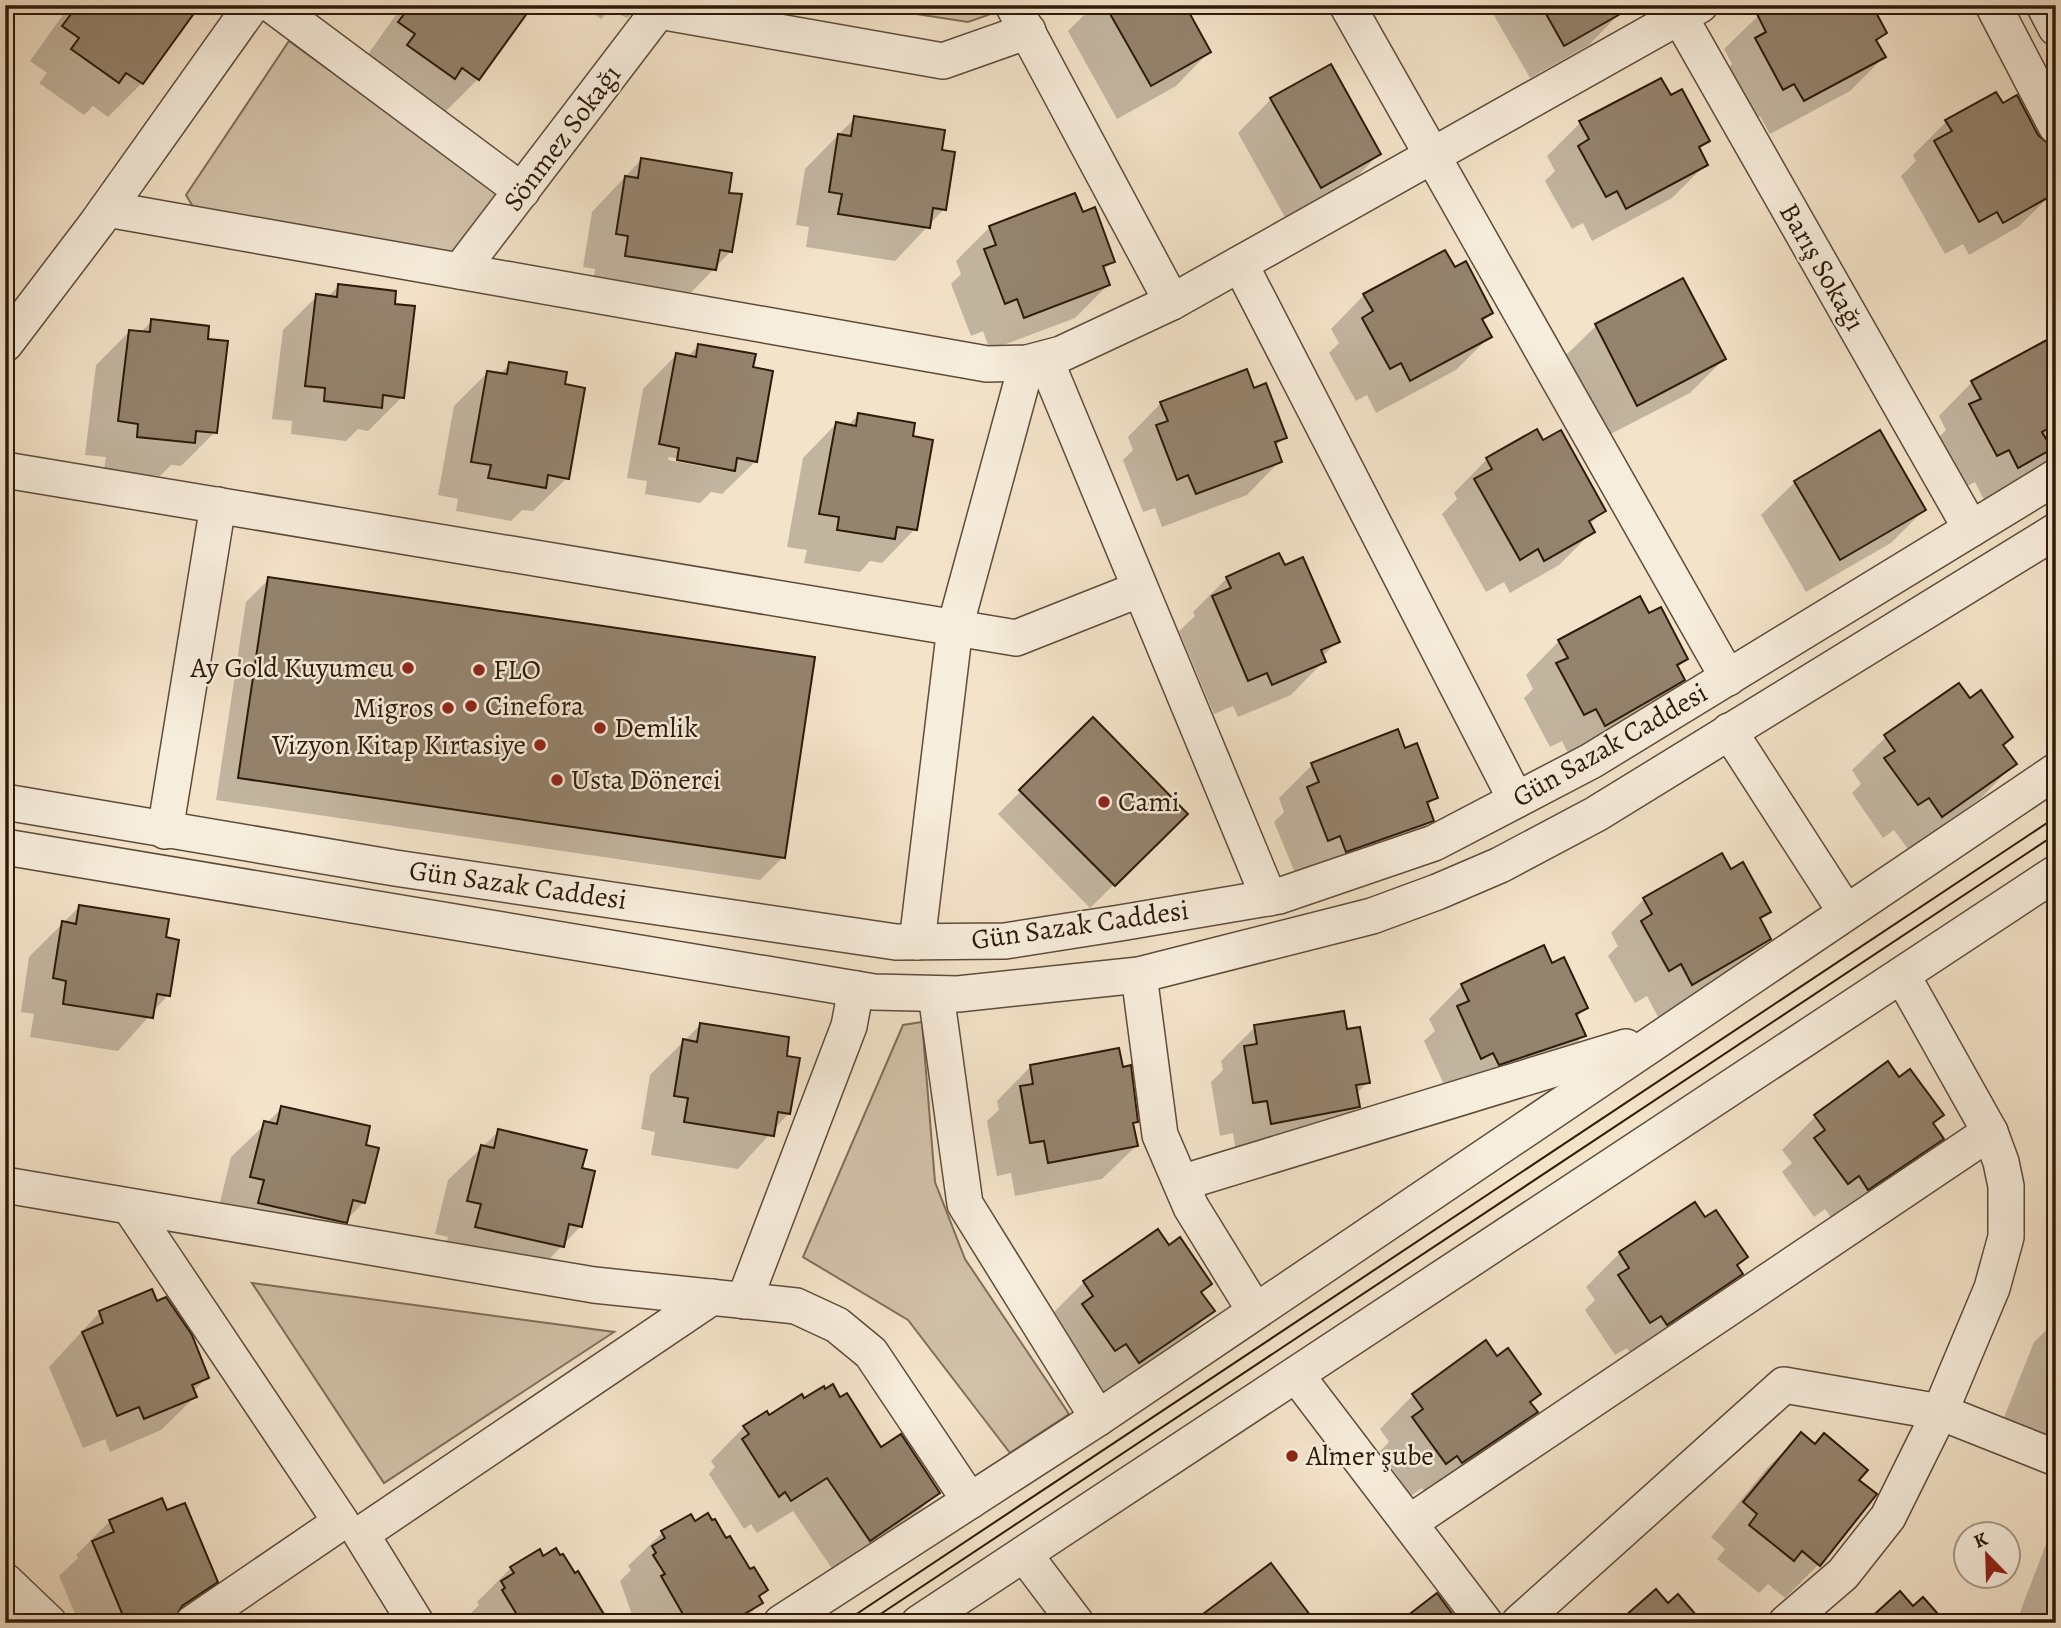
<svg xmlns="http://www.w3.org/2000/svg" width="2061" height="1628" viewBox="0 0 2061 1628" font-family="Alegreya,serif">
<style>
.green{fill:#d1c1a9;stroke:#7f6e5a;stroke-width:2}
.shadow{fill:#0003;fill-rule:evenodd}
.building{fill:#94836d;stroke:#2d1a0a;stroke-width:2}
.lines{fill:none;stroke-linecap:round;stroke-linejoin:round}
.minor-casing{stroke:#5e4c3a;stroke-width:38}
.minor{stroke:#f7eddc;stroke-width:35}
.tram{stroke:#2d1a0a;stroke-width:2}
.poi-dot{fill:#8f2418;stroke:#f7eddc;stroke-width:2.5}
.labels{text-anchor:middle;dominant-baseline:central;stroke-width:5;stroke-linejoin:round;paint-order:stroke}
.street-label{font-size:28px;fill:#2d1a0a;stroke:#f7eddc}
.poi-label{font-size:28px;fill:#2d1a0a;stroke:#f7eddc;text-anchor:start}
</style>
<rect width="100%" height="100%" fill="#f3e3c9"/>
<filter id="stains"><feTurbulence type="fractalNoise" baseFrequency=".00286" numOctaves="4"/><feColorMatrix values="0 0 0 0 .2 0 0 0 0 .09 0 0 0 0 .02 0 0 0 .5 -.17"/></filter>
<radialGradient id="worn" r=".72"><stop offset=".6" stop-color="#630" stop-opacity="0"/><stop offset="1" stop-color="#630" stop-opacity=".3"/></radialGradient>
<g class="green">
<path d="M858,5H1010L1011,7L968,22Z"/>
<path d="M289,41L505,197L462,258L195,210L186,195Z"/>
<path d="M922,1022L935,1182L965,1259L1069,1414L1010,1453L908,1320L803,1257L903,1025Z"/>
<path d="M252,1283L614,1332L384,1483Z"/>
</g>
<g class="shadow">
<path d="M70,5H189L195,10L142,83L108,117L93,106L84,115L39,83L47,73L30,61Z"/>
<path d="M403,5H530L531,6L478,79L444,113L366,57Z"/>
<path d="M582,5H640L627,18L610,10L601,19Z"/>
<path d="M1094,5H1183L1209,52L1176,86L1117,119L1068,31Z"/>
<path d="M1488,5H1619L1622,11L1589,45L1530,78Z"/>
<path d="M1758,16L1885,33L1876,42L1884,57L1850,91L1770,134L1760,116L1749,122L1723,73L1732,64L1724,49Z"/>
<path d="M1670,98L1708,140L1698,150L1706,164L1672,198L1592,241L1583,223L1572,229L1545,181L1555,171L1547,156L1580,123Z"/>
<path d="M1271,99L1379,154L1346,188L1287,221L1238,133Z"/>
<path d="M2002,105L2056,159V181L2048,188L2052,194L2018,227L1969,255L1963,244L1945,254L1901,176L1916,161L1913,155L1946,122Z"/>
<path d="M855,118L940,152L944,209L895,261L806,247L809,227L796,225L805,169Z"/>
<path d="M641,160L727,194L731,251L681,303L592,289L595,269L583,267L592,212Z"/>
<path d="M1082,214L1113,261L1103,271L1108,285L1075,318L990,350L983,331L971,336L951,284L961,274L956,261L990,227Z"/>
<path d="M1454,270L1491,312L1482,322L1490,336L1456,370L1376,413L1367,395L1356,401L1329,353L1339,343L1331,329L1364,295Z"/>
<path d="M1682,280L1724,359L1690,393L1603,438L1562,359L1596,326Z"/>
<path d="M339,286L393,305L402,397L368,431L358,429L346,441L291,434L292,421L272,419L283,330L317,296L327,297Z"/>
<path d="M152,321L206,340L215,432L181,466L171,465L160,476L104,470L106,457L85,455L96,365L130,331L140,333Z"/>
<path d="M698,346L751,368L756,461L722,494L711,492L700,503L645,494L647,481L627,478L643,389L676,355L687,357ZM669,457L730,468L727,471L668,460Z"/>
<path d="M2056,346V461L1984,500L1975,482L1963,488L1937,439L1946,430L1939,416L1972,382Z"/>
<path d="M510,364L562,386L567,478L533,511L522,510L511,521L456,511L458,499L438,495L454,406L487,373L499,375Z"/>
<path d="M1253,390L1285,437L1275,447L1280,461L1247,495L1162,527L1155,508L1143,512L1123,460L1133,450L1128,437L1161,403Z"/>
<path d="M858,415L911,437L915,529L882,563L870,561L860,572L804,563L807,550L787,547L803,458L836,424L847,426Z"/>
<path d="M1543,443L1604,510L1589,525L1593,531L1559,565L1510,593L1504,582L1486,592L1442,514L1457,499L1454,493L1487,459Z"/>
<path d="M1795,482L1924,510L1891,543L1806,592L1761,515Z"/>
<path d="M1227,578L1338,641L1322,657L1324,661L1291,695L1238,717L1233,706L1214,714L1179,631L1195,616L1193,612Z"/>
<path d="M269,579L783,857L760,880L216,800L246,602Z"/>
<path d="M1649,616L1686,659L1677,668L1683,679L1650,713L1571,759L1562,741L1550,747L1524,698L1533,689L1526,675L1559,641Z"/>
<path d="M1093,720L1186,814L1090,908L998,814Z"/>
<path d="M1886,737L2002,746L2014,764L1981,798L1908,849L1894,830L1883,838L1852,793L1861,784L1852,770Z"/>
<path d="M1404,750L1436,797L1426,807L1431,820L1398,854L1295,873L1274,822L1284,812L1279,798L1312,765Z"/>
<path d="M1731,871L1769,911L1759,921L1769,939L1736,972L1658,1017L1647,996L1635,1003L1608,956L1618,946L1611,933L1644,899Z"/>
<path d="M79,907L164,939L168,995L118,1051L30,1037L34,1014L21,1012L29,957Z"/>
<path d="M1551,965L1586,1008L1576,1018L1584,1035L1551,1069L1447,1091L1424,1041L1435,1031L1429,1019L1462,985Z"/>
<path d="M2056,985V996L2051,989Z"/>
<path d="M2056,1006V1023L2049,1012Z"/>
<path d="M700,1025L785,1057L789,1113L738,1169L651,1155L655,1132L641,1129L650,1075Z"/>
<path d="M1255,1027L1346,1031L1368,1082L1356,1094L1358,1107L1325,1140L1237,1157L1233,1133L1220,1136L1211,1082L1223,1070L1221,1061Z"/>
<path d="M1030,1067L1136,1121L1132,1125L1136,1146L1102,1179L1015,1196L1011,1173L997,1176L987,1121L999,1110L997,1101Z"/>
<path d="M1899,1079L1941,1115L1932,1124L1942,1138L1908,1172L1834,1222L1825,1209L1814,1217L1782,1172L1792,1163L1782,1150L1816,1116Z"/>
<path d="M282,1108L364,1146V1202L312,1255L226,1237L218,1211L231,1157Z"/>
<path d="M499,1131L580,1170L581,1226L529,1280L442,1260L448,1237L435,1234L448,1180Z"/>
<path d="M1694,1204L1705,1220L1745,1257L1736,1267L1741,1274L1707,1307L1633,1357L1627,1348L1615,1355L1585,1310L1595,1300L1586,1287L1620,1253Z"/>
<path d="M1168,1247L1210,1284L1200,1293L1212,1311L1179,1345L1105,1395L1050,1316L1084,1282Z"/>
<path d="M156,1303L207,1377L193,1392L195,1397L161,1430L110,1452L105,1439L83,1448L49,1367L100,1312Z"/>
<path d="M2056,1321V1462L2001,1425L2034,1342Z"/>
<path d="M1539,1394L1529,1403L1535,1412L1502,1445L1428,1495L1422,1488L1411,1496L1380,1451L1389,1442L1380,1429L1413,1395Z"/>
<path d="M840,1399L881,1449L938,1492L904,1526L835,1573L793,1511L757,1533L751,1524L744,1529L709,1474L715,1467L711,1461L744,1427L804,1400Z"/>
<path d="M1801,1434L1857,1480L1819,1564L1785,1598L1768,1584L1759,1593L1717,1559L1725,1549L1711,1537L1767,1468Z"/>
<path d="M167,1512L215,1581L171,1623H79L59,1576L78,1558L76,1555L110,1521Z"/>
<path d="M695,1523H711L765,1590L758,1598L761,1603L741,1623H635L620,1581L631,1570L628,1566L662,1533Z"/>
<path d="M2056,1534V1623H2016L2046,1544Z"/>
<path d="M539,1551L543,1558L574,1576L578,1573L612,1623H471L468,1616L479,1605L477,1602L511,1568Z"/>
</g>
<g class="building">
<path d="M78,5H200L143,84L126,73L119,83L71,49L79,38L62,26Z"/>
<path d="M411,5H533L479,80L462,68L455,79L407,45L415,34L398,22Z"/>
<path d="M1105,5H1185L1211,52L1151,86Z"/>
<path d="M1541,5H1636L1564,46Z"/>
<path d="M1774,5H1872L1887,33L1876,40L1886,57L1804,101L1794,84L1783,90L1755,38L1766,32L1757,14Z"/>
<path d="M1331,64L1381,154L1321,188L1270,98Z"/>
<path d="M1661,78L1671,95L1682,89L1710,141L1699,147L1708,165L1626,209L1617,191L1606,197L1578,146L1589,139L1579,121Z"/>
<path d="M1996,92L2003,103L2017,95L2038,135L2050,145L2056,155V179L2048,183L2054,194L2003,223L1997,212L1979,222L1934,141L1952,131L1945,120Z"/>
<path d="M854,116L945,130L942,150L955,152L946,210L933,208L930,228L838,214L842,194L829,192L838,134L851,136Z"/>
<path d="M641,158L732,173L729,193L742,194L732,252L720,250L716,270L625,256L628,236L616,234L625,176L638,178Z"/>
<path d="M1075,193L1083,212L1095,207L1115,262L1103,266L1110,285L1024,318L1017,299L1005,304L984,249L996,245L989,226Z"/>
<path d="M1445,250L1455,267L1466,261L1493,313L1482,319L1492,337L1410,381L1401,363L1390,369L1362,318L1373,311L1363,294Z"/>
<path d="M1683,278L1726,359L1637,406L1595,324Z"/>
<path d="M338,284L396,291L395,304L415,306L404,398L383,395L382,408L324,401L325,388L305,386L316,294L337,297Z"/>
<path d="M151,319L209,326L208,339L228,341L217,433L196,431L195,443L137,437L138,424L118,421L129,330L150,332Z"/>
<path d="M2056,335V424L2042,432L2052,449L2018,468L2009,450L1997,456L1969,404L1981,399L1971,381Z"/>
<path d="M698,344L756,354L753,367L773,371L757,462L737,458L735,471L677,460L679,448L659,444L676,353L696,357Z"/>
<path d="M509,362L567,372L565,384L585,388L569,479L548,475L546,488L488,478L491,465L471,462L487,371L507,374Z"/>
<path d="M1247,369L1254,388L1266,383L1287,438L1275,442L1282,462L1196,494L1188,475L1177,480L1156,425L1168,421L1160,402Z"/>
<path d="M858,413L915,423L913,436L933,440L917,530L897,527L895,539L837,530L839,517L819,514L836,422L856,426Z"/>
<path d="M1537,429L1543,440L1561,430L1606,511L1589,521L1595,532L1544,561L1538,549L1520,560L1474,479L1492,469L1486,458Z"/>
<path d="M1880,430L1926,510L1840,560L1794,481Z"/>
<path d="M1279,553L1285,565L1303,557L1340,642L1321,650L1326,662L1272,685L1267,673L1248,681L1212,596L1231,588L1226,577Z"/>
<path d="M268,577L815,657L785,858L238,778Z"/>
<path d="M1640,596L1649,613L1661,607L1688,659L1677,665L1685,680L1605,726L1596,709L1584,715L1556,663L1568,658L1558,640Z"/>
<path d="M1959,683L1970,698L1981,690L2013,737L2003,745L2017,764L1942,817L1929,798L1918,805L1884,758L1895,751L1884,735Z"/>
<path d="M1093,717L1188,814L1115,886L1019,790Z"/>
<path d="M1398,729L1405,748L1417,743L1438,798L1427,802L1434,821L1346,852L1340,836L1328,841L1307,787L1319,782L1311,763Z"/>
<path d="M1722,853L1731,869L1743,862L1771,912L1760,918L1771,939L1692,985L1681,964L1669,971L1641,921L1652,914L1643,898Z"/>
<path d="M79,905L169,919L166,937L179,940L170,996L157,994L153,1018L63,1004L66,981L53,978L62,921L76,924Z"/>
<path d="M1544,945L1552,963L1564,957L1588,1008L1576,1014L1586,1036L1499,1065L1493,1053L1481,1059L1457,1006L1469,1001L1461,984Z"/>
<path d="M1344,1011L1347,1029L1360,1027L1370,1083L1356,1085L1360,1107L1271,1124L1267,1101L1253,1103L1244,1046L1257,1044L1254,1025Z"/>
<path d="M700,1023L789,1037L787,1056L800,1058L790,1114L778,1112L774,1136L684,1122L688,1098L674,1096L683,1039L697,1042Z"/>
<path d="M1119,1048L1123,1067L1131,1065L1138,1122L1133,1123L1138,1146L1048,1163L1044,1141L1030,1143L1020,1086L1033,1084L1030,1065Z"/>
<path d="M1888,1061L1899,1077L1910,1069L1944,1115L1933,1123L1944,1139L1868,1190L1859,1176L1848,1184L1814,1138L1825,1130L1814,1115Z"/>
<path d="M281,1106L370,1126L366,1145L379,1148L365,1203L353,1200L347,1223L258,1203L264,1180L250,1177L264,1121L277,1124Z"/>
<path d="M498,1129L587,1150L582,1168L595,1171L582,1227L569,1224L564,1247L475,1227L481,1204L467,1201L481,1145L494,1148Z"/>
<path d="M1695,1202L1705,1217L1716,1210L1748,1257L1737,1265L1743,1274L1667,1325L1661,1316L1650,1323L1618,1275L1629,1268L1619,1252Z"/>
<path d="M1158,1229L1169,1245L1180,1237L1212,1284L1201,1292L1215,1311L1139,1363L1126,1344L1115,1351L1082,1304L1093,1296L1083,1281Z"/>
<path d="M152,1289L157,1301L166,1297L192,1335L209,1378L192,1385L197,1397L144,1419L139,1407L117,1416L82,1332L103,1323L99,1311Z"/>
<path d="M1486,1340L1497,1356L1508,1348L1541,1394L1530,1402L1538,1412L1462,1463L1457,1456L1446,1464L1412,1417L1423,1409L1412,1394Z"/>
<path d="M833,1384L840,1397L847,1393L881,1447L901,1434L940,1493L870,1541L827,1478L791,1501L785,1492L779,1497L742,1439L749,1434L743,1426L767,1411L769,1415L802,1394L804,1398L824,1386L825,1389Z"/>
<path d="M1801,1432L1815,1444L1824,1433L1868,1470L1859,1480L1877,1494L1820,1566L1802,1551L1794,1561L1749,1525L1757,1514L1743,1502Z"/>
<path d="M162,1498L167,1510L185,1503L218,1582L182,1606L174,1620L152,1623L149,1616L126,1623L92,1541L114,1532L109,1520Z"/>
<path d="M708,1513L712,1520L715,1519L726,1538L730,1536L750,1569L754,1567L768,1590L759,1596L763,1603L729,1623H688L661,1576L665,1574L653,1555L656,1553L652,1546L665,1538L661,1531L691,1514L695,1521Z"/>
<path d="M556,1548L560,1555L563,1554L575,1573L578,1571L609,1623H522L502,1590L505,1588L501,1581L514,1573L510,1567L540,1549L543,1556Z"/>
<path d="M1271,1563L1316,1623H1191Z"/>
<path d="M1656,1589L1668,1603L1678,1594L1703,1623H1617Z"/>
<path d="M1900,1591L1913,1606L1923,1597L1946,1623H1865Z"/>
<path d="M1437,1593L1459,1623H1398Z"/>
</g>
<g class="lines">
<g class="minor-casing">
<g id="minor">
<path d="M272,5L522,191"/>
<path d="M1013,5L1172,302"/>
<path d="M1347,5L1728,678"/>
<path d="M1673,5L1971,529"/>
<path d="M1993,5L2056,126"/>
<path d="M2044,5L2056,28"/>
<path d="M659,11L943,61L1028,31"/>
<path d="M107,209L987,364L1027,363L1061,354L1172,302L1700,5"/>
<path d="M1240,264L1516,800"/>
<path d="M460,271L663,5"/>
<path d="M5,344L97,223L252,5"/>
<path d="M1045,359L1269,898"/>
<path d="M5,470L1016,638L1140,589"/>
<path d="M1729,731L1845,911"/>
<path d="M5,802L395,868L896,942L1005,941L1120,923L1279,896L1434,843L1591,761L2056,477"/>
<path d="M165,831L218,505"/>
<path d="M5,847L874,992L958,994L1139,975L1372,916L1437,892L1500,865L1596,814L2056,531"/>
<path d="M917,942L955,627L1027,363"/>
<path d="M1139,975L1160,1135L1191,1207L1255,1311"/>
<path d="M936,994L965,1204L1098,1418"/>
<path d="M1181,1183L1626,1047"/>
<path d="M5,1185L594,1285L796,1306L837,1325L871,1353L970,1501"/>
<path d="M130,1207L341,1522L193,1623"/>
<path d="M744,1301L849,1026L856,989"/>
<path d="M1297,1376L1485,1623"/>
<path d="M1409,1523L1990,1132"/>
<path d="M1024,1554L1076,1623"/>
<path d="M5,1581L49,1623"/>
<path d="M416,1623L361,1534L712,1297"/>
<path d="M781,1623L1098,1418L2056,771"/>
<path d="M919,1623L2056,873"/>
<path d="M1519,1623L1784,1385L1940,1412L2056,1458"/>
<path d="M1786,1623L1843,1574L1888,1517L1940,1412L1992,1288L2006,1237V1186L2001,1162L1990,1132L1902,975"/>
</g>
</g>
<use href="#minor" class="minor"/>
<g class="tram">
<path d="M843,1623L2056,817"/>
<path d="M867,1623L2056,834"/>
</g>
</g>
<g class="poi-dot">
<circle cx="408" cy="668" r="7"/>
<circle cx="479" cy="670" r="7"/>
<circle cx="471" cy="706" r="7"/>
<circle cx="448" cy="708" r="7"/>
<circle cx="600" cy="728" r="7"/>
<circle cx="540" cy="745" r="7"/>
<circle cx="557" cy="780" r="7"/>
<circle cx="1104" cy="802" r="7"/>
<circle cx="1292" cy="1456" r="7"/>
</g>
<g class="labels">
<g class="street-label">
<text transform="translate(562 138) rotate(-53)">Sönmez Sokağı</text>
<text transform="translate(1822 267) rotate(60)">Barış Sokağı</text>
<text transform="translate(1610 745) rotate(-30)">Gün Sazak Caddesi</text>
<text transform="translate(518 885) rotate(8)">Gün Sazak Caddesi</text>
<text transform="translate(1080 925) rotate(-8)">Gün Sazak Caddesi</text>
</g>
<g class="poi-label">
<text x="394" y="668" text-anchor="end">Ay Gold Kuyumcu</text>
<text x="493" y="670">FLO</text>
<text x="485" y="706">Cinefora</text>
<text x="434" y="708" text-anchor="end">Migros</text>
<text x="614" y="728">Demlik</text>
<text x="526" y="745" text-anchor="end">Vizyon Kitap Kırtasiye</text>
<text x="571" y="780">Usta Dönerci</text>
<text x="1118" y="802">Cami</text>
<text x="1306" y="1456">Almer şube</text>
</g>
</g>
<rect width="2061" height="1628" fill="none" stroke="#f3e3c9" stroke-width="28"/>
<rect x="7" y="7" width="2047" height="1614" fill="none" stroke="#2d1a0a" stroke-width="3.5"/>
<rect x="14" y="14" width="2033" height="1600" fill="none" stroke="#2d1a0a" stroke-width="2"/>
<g transform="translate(1987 1555) rotate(337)"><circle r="33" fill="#f7eddc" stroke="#a69988" stroke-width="2"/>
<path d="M0-5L12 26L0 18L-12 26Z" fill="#8f2418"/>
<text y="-10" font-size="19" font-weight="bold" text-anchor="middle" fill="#2d1a0a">K</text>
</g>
<rect width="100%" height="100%" filter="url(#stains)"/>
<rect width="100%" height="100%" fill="url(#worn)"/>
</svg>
